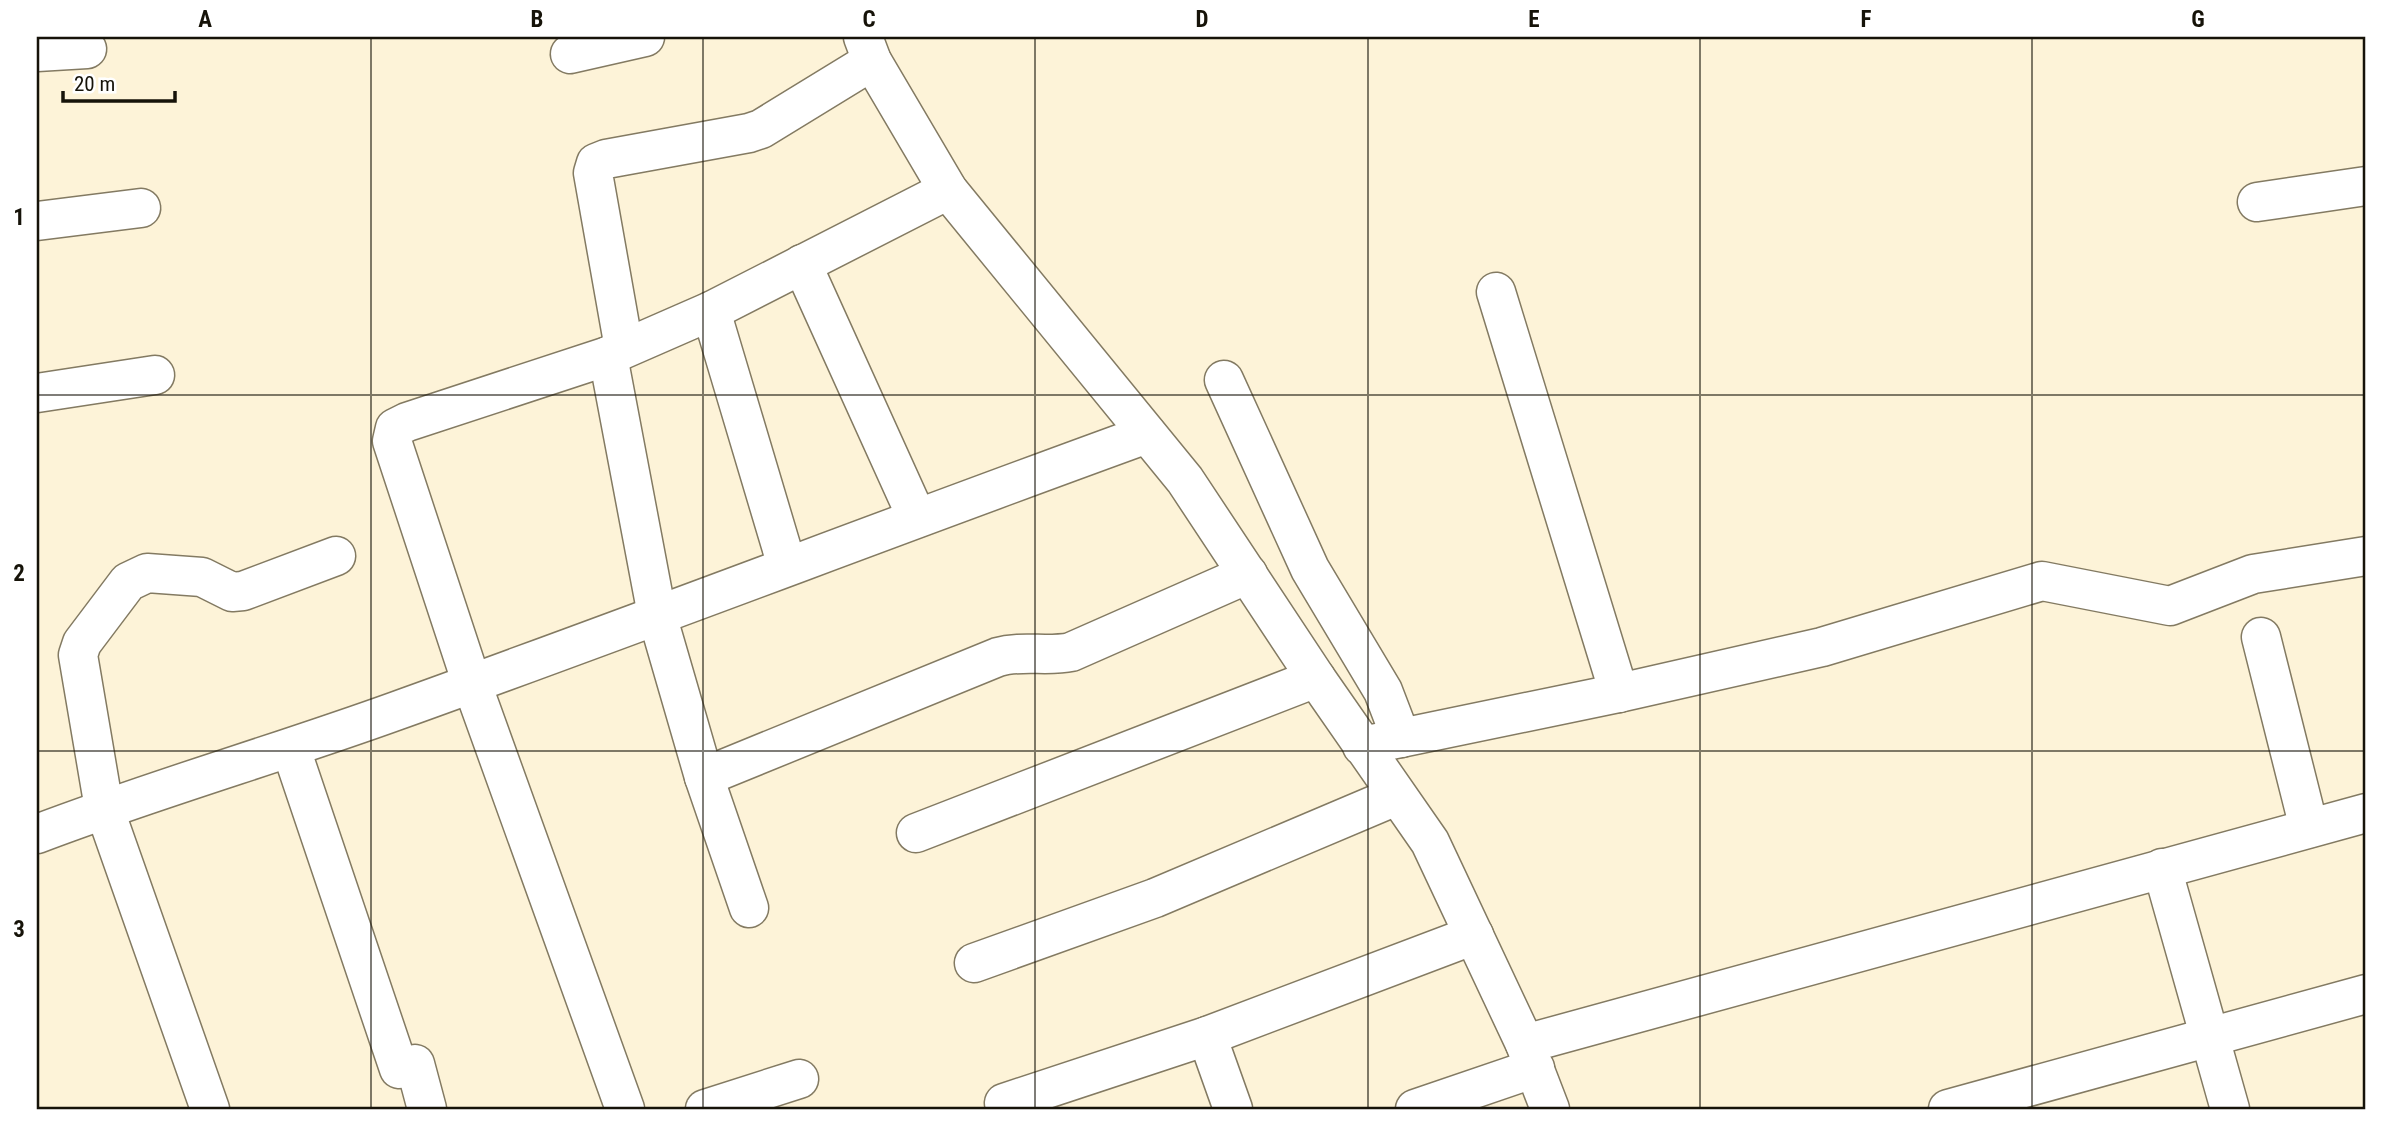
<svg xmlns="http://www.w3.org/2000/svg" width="2403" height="1146" viewBox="0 0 2403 1146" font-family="'Roboto Condensed',sans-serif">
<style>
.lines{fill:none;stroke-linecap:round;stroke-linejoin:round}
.minor-casing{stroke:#837a62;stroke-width:41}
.minor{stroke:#fff;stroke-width:38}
.grid{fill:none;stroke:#161309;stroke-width:2;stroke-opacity:0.55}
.neatline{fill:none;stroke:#161309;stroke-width:2.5}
.grid-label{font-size:23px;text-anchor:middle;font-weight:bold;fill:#161309}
</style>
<rect width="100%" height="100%" fill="#fdf3d8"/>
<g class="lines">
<g class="minor-casing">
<g id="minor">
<path d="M863,37L872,61L948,190L1185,480L1316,678L1430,842L1525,1044L1550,1109"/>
<path d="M37,52L87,49"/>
<path d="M570,54L645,37"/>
<path d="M2257,202L2366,186"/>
<path d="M37,221L141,208"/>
<path d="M802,264L917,518"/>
<path d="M1496,292L1619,693"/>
<path d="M711,311L787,566"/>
<path d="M624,348L593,173L596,163L606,159L749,133L761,129L872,61"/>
<path d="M608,356L657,615L704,777L749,908"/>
<path d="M1224,380L1310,569L1383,691L1401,738"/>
<path d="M37,393L155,375"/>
<path d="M2261,637L2309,828"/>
<path d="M1362,746L1619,693L1822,647L2042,581L2170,606L2253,574L2366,556"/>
<path d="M291,749L399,1069"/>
<path d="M704,777L998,657C1022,650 1047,657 1071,652L1248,574"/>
<path d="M916,833L1316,678"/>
<path d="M37,834C155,789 277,754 396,711C647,621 896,525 1147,434"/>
<path d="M2162,868L2230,1109"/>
<path d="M974,963L1155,898L1396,796"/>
<path d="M1207,1036L1233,1109"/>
<path d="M1525,1044L2366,813"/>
<path d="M415,1064L427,1109"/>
<path d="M1004,1103L1207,1036L1474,935"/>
<path d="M210,1109L104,808L78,655L82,643L128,582L147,573L202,577L232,592L243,591L336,556"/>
<path d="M625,1109L472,684L392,441L395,428L407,422L608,356L711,311L948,190"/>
<path d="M705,1109L799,1079"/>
<path d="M1415,1109L1535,1068"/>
<path d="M1948,1109L2366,994"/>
</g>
</g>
<use href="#minor" class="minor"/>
</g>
<path class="grid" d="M371,37V1109M703,37V1109M1035,37V1109M1368,37V1109M1700,37V1109M2032,37V1109M37,395H2366M37,751H2366"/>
<rect width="2403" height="1146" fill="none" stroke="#ffffff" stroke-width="77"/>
<path d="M63 91v10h112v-10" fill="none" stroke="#161309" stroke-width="3.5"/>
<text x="74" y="91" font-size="21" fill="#161309" stroke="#ffffff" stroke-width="5" paint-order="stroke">20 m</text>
<rect x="38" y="38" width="2326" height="1070" class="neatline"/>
<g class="grid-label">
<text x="205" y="27">A</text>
<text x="537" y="27">B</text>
<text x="869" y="27">C</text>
<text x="1202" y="27">D</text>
<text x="1534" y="27">E</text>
<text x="1866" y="27">F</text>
<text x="2198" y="27">G</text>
<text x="19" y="225">1</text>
<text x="19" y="581">2</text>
<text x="19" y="937">3</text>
</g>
</svg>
